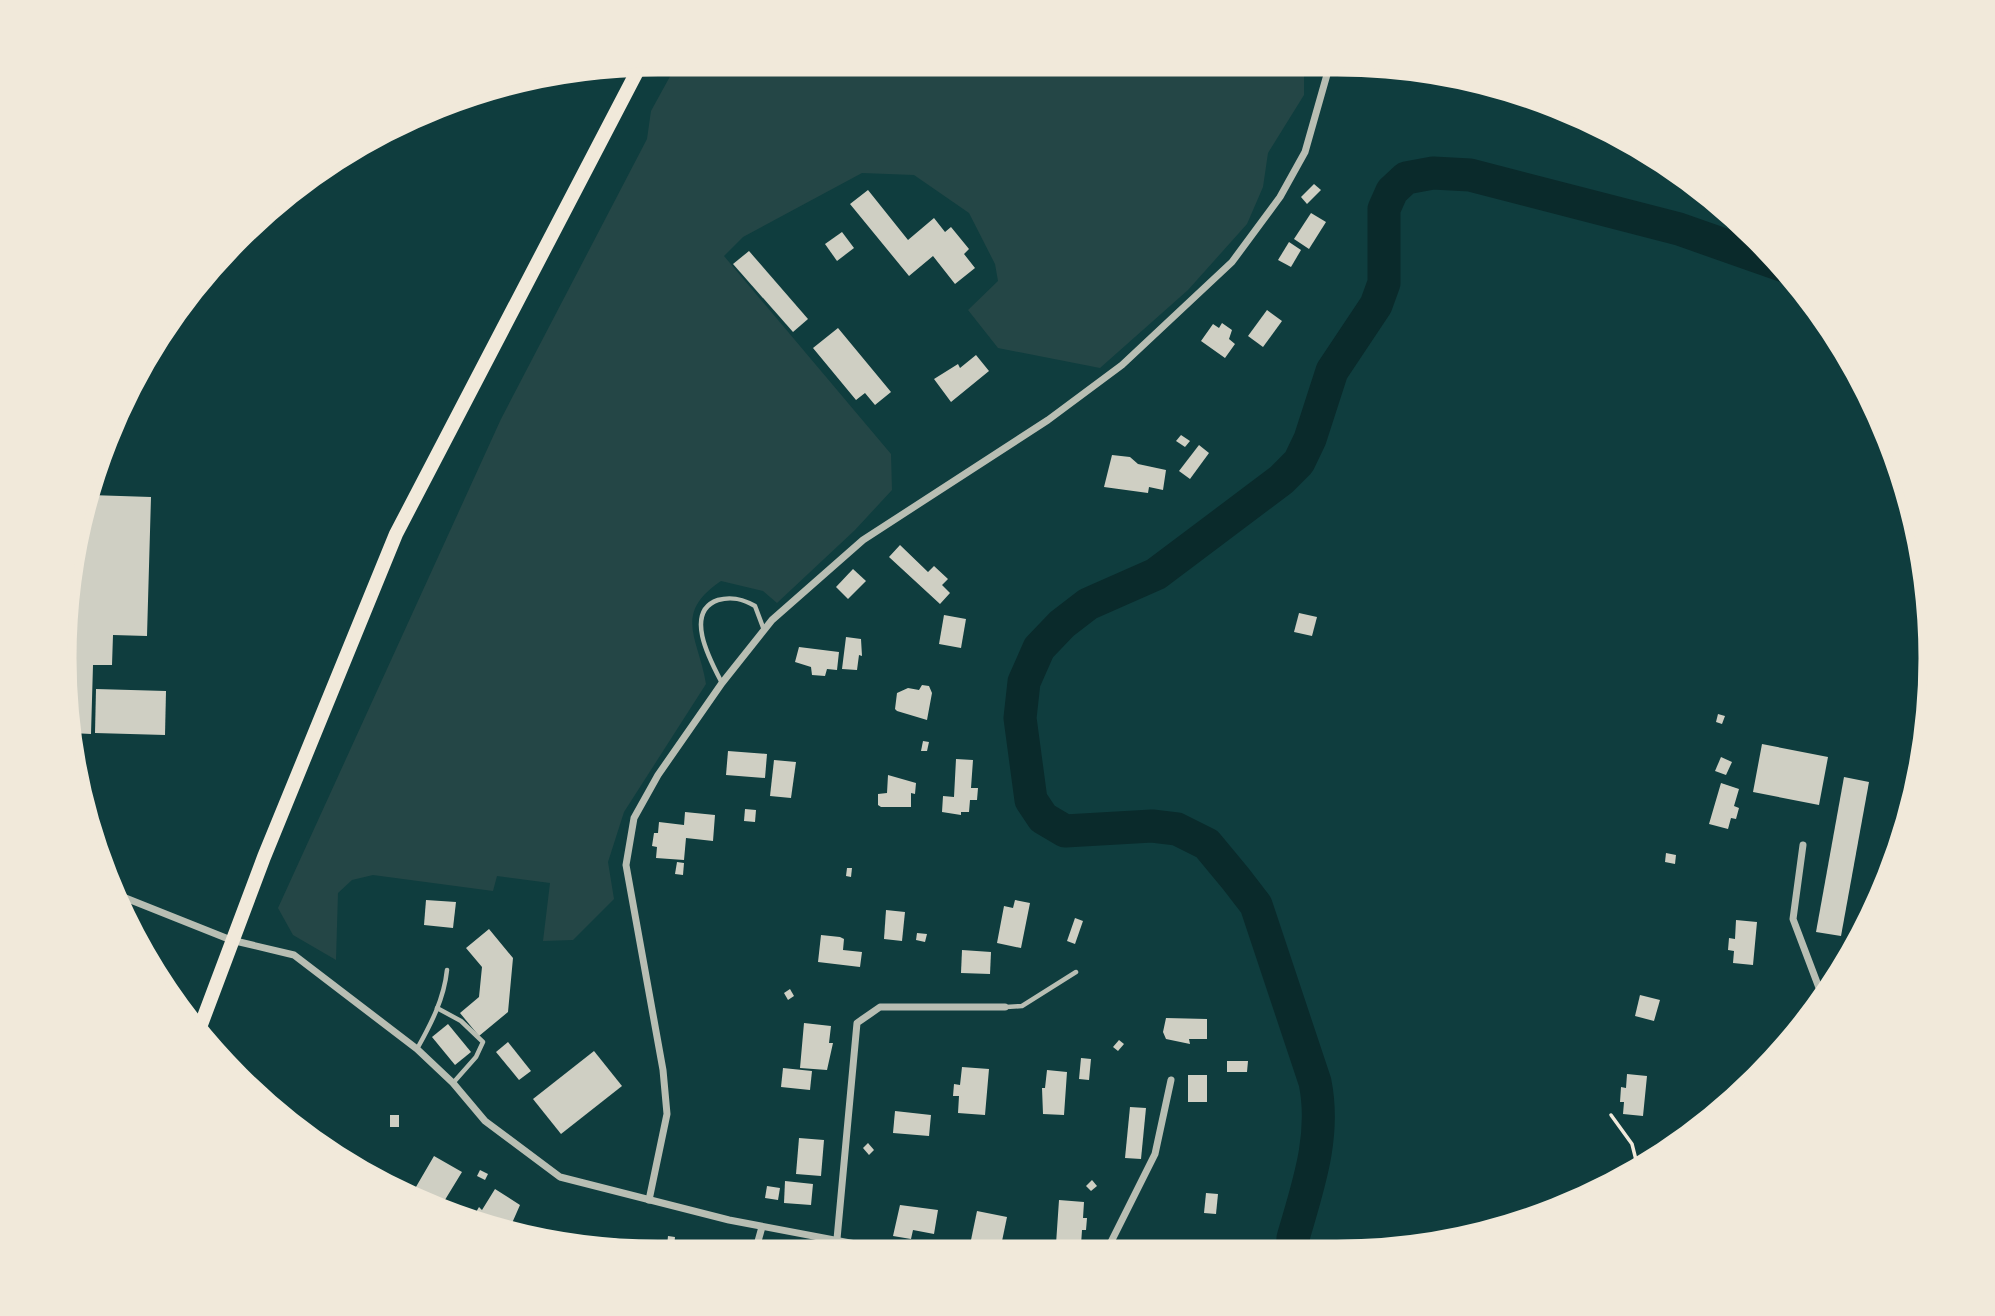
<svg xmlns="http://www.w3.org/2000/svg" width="1995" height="1316" viewBox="0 0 1995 1316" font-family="'Times New Roman',serif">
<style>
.green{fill:#244646}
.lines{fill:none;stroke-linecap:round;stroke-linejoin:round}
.river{stroke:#0a2a2b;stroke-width:33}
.building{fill:#cfcfc3}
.path{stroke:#f1e9da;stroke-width:3.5}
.service{stroke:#b8beb3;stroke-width:4.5}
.minor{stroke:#b8beb3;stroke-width:7}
.primary{stroke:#f1e9da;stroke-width:14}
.rim{fill:none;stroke:#f1e9da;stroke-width:9}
</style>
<rect width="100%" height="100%" fill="#0f3d3e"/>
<path class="green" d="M679,60L1304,64V95L1268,153L1263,187L1247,224L1188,290L1100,368L998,348L968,310L998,281L995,264L969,213L914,175L862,173L743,237L724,256L891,454L892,490L855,530L777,603L763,591L721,581C672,614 699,639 706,684L624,812L608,862L614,899L573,940L543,941L550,883L497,876L493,891L373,875L352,880L338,893L336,960L293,935L278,908L501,419L647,139L651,111Z"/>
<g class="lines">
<path class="river" d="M1292,1255L1293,1238C1308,1186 1326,1136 1315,1082L1256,905L1236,879L1207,844L1177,829L1152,826L1065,831L1043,818L1031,800L1020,718L1024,682L1039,648L1062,624L1088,604L1156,574L1281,480L1299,462L1310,439L1332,371L1376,305L1384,283V209L1392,191L1406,178L1433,173L1470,175L1679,229L1787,267"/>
</g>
<g class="building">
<path d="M1314,184L1321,190L1307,204L1301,197Z"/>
<path d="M868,190L908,240L934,218L945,232L951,227L969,249L964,254L975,268L955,284L933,256L909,276L850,204Z"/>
<path d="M1311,213L1326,222L1309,249L1294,239Z"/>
<path d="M842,232L854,248L837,261L825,244Z"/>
<path d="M1289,242L1301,250L1291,267L1278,260Z"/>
<path d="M749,251L808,319L793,332L733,264Z"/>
<path d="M1267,310L1282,321L1263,347L1248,336Z"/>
<path d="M1222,323L1232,330L1229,339L1235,344L1225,358L1201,341L1213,324L1219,328Z"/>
<path d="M838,328L891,392L875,405L865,393L856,400L813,348Z"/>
<path d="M976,355L989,371L951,402L934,379L958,364L960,368Z"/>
<path d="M1181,435L1190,441L1185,447L1176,441Z"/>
<path d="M1199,445L1209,453L1190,479L1179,471Z"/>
<path d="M1112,455L1130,457L1138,464L1166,470L1163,490L1149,487L1148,493L1104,487Z"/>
<path d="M90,495L151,497L147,636L113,635L112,665H93L91,734L72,733L61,618Z"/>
<path d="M900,545L928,572L934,566L948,579L942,585L950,593L940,604L889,557Z"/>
<path d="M853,569L866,581L848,599L836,587Z"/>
<path d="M1299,613L1317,617L1312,636L1294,632Z"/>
<path d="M944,615L966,619L961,648L939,644Z"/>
<path d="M846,637L861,639L862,656L859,655L857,670L842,669Z"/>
<path d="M799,647L839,652L837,670L827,669L825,676L812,675L811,667L795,662Z"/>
<path d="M922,685L929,686L932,693L927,720L897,711L895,709L897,693L908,688L919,690Z"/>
<path d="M96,689L166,691L165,735L95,733Z"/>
<path d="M1718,714L1725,716L1722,724L1716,722Z"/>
<path d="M923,741L929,742L927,751H921Z"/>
<path d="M1762,744L1828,757L1819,805L1753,792Z"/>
<path d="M728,751L767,754L765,778L726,775Z"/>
<path d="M1721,757L1732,762L1726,775L1715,771Z"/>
<path d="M956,759L973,760L971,788H978L977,800H970L969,812H961V815L942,812L943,796L954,797Z"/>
<path d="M774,760L796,762L791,798L770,796Z"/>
<path d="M888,775L916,783L915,794L911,793V807H881L878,805V794L887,793Z"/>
<path d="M1844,777L1869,782L1841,936L1816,932Z"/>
<path d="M1721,783L1739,789L1734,806L1739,808L1736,819L1731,818L1728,829L1709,824Z"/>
<path d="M745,809L756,810L755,822L744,821Z"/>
<path d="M685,812L715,815L713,841L686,838L684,860L656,858L657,847L652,846L654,833H658L659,822L684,825Z"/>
<path d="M1666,853L1676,855L1675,864L1665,862Z"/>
<path d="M677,862L684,863L683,875L675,874Z"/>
<path d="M847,868H852L851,877L846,876Z"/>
<path d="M426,900L456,902L453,928L424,925Z"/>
<path d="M1015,900L1030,903L1021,948L997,943L1004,906L1013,908Z"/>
<path d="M886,910L905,912L902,941L884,939Z"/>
<path d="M1075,918L1083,921L1075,944L1067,941Z"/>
<path d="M1736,920L1757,922L1753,965L1733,963L1734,951L1728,950L1729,938L1735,939Z"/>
<path d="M489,929L513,958L508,1012L479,1036L460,1013L479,997L482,967L466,948Z"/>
<path d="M917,933L927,934L925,942L916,940Z"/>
<path d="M821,935L840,937L844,939L843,950L862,952L860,967L818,962Z"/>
<path d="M962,950L991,952L990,974L961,973Z"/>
<path d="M790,989L794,996L788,1000L784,993Z"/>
<path d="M1640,995L1660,1000L1654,1021L1635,1016Z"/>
<path d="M1166,1018L1207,1019V1039H1189L1190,1044L1166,1039L1163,1032Z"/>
<path d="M804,1023L831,1026L829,1043H833L827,1070L800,1068Z"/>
<path d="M448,1024L471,1052L455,1065L432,1037Z"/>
<path d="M1119,1040L1124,1044L1118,1051L1113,1047Z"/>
<path d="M508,1042L531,1071L519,1080L496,1052Z"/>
<path d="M594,1051L622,1086L561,1134L533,1099Z"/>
<path d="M1081,1058L1091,1059L1089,1080L1079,1079Z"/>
<path d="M1227,1061H1248L1247,1072H1227Z"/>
<path d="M962,1067L989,1069L985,1115L958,1113L959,1096H953L954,1084L960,1085Z"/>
<path d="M783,1068L812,1071L810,1090L781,1087Z"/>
<path d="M1047,1070L1067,1072L1064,1115L1043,1114L1042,1088H1045Z"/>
<path d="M1627,1074L1647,1076L1643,1116L1623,1114L1624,1102H1620L1621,1087L1626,1088Z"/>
<rect x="1188" y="1075" width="19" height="27"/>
<path d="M1130,1107L1146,1108L1141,1159L1125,1158Z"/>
<path d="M895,1111L931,1115L929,1136L893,1133Z"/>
<rect x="390" y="1115" width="9" height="12"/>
<path d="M799,1138L824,1140L821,1176L796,1174Z"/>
<path d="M868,1143L874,1150L869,1155L863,1148Z"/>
<path d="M434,1156L462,1172L440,1208L413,1201L417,1194L413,1192Z"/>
<path d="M480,1170L488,1174L485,1180L477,1176Z"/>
<path d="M1092,1180L1097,1186L1091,1191L1086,1186Z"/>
<path d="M785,1181L813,1184L811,1205L784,1203Z"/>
<path d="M767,1186L780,1188L778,1200L765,1198Z"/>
<path d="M495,1189L520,1205L509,1230L472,1219L479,1207L482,1210Z"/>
<path d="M1206,1193L1218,1194L1216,1214L1204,1213Z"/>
<path d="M1059,1200L1084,1202L1083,1218H1087L1086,1230H1082L1081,1245L1056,1244Z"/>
<path d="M900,1205L938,1210L934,1234L913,1230L911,1239L893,1236Z"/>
<path d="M977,1211L1007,1217L1001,1246L971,1240Z"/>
<path d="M555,1231L583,1246L580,1251L549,1242Z"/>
<path d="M668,1236L675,1237L674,1247L667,1246Z"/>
<path d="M613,1238L626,1241L625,1247L643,1252L612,1251Z"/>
<path d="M1044,1249L1068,1250V1254H1038Z"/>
</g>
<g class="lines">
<path class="path" d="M1611,1115L1632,1144L1639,1172"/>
<g class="service">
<path d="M722,683C711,662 683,612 718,600C732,596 743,599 755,606L764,630"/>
<path d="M1006,1007L1022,1006L1076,972"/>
<path d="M437,1008L461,1021L483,1042L476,1057L453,1083"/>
<path d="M417,1049C431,1024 444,999 447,970"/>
</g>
<g class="minor">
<path d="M1803,845L1793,919L1824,1001"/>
<path d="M113,893L231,940L294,955L417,1049L453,1083L485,1121L560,1177L729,1220L903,1253"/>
<path d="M649,1200L667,1114L663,1070L626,865L634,818L658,775L722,683L772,620L863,540L1048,420L1122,365L1232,262L1280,197L1305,152L1330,64"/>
<path d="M837,1239L857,1023L880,1007H1005"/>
<path d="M755,1252L762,1227"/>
<path d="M1105,1254L1155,1154L1171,1080"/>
</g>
<path class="primary" d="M199,1030L264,857L396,534L642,62"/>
</g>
<path d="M0 0H1995V1316H0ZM658 72H1337A586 586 0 0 1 1923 658V658A586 586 0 0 1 1337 1244H658A586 586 0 0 1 72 658V658A586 586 0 0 1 658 72Z" fill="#f1e9da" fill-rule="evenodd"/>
<path class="rim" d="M658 72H1337A586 586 0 0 1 1923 658V658A586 586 0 0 1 1337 1244H658A586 586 0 0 1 72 658V658A586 586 0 0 1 658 72Z"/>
</svg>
